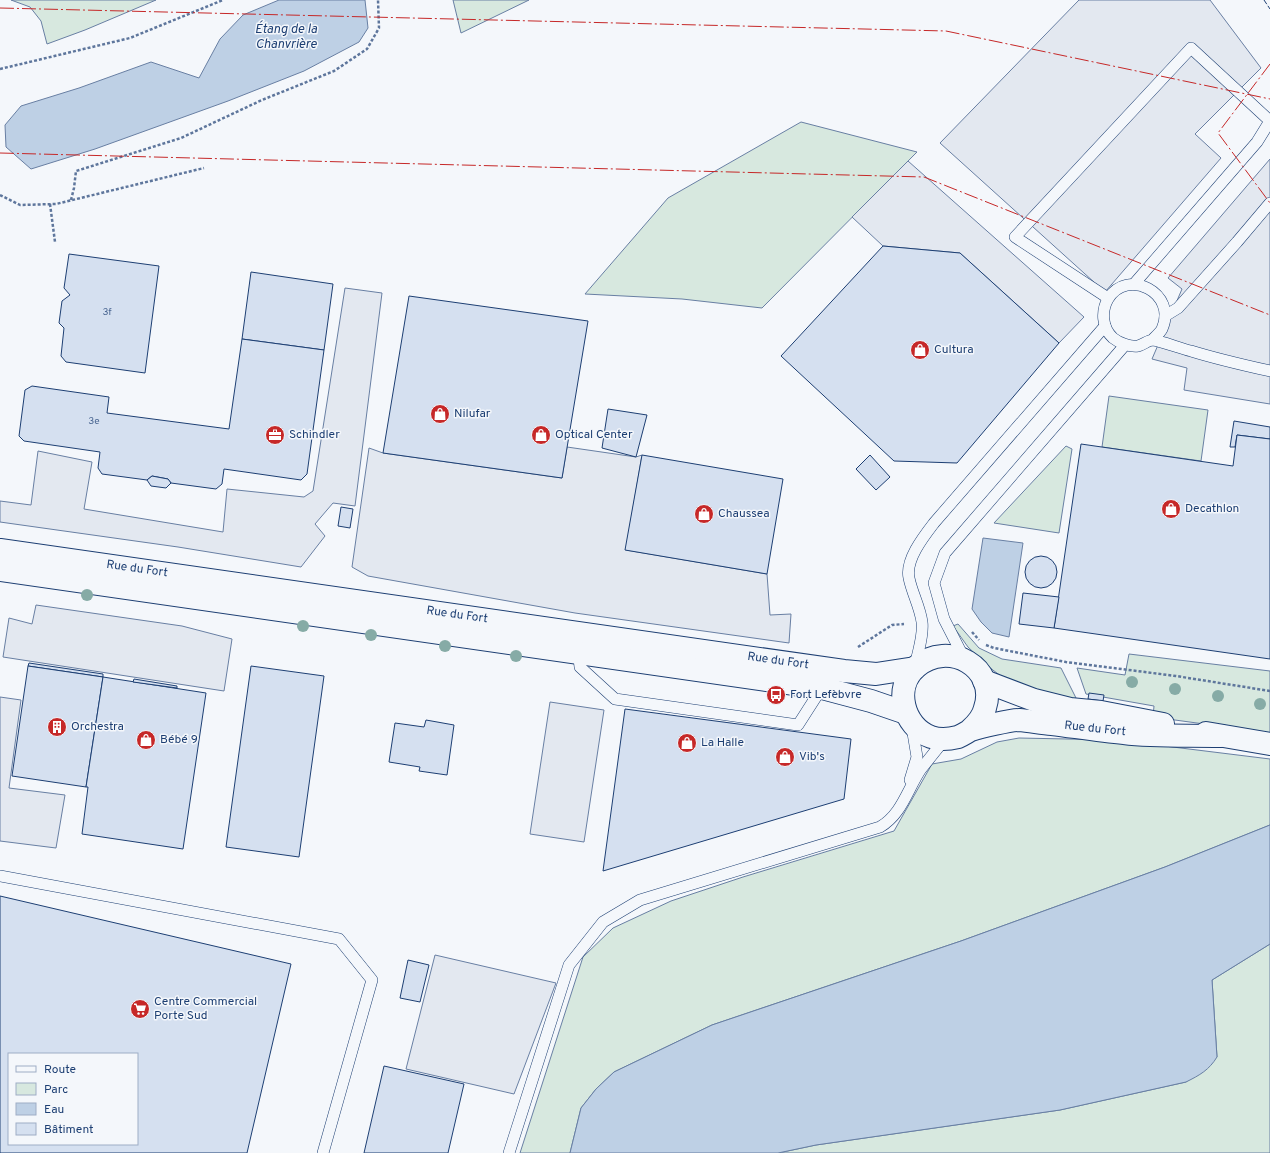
<svg xmlns="http://www.w3.org/2000/svg" width="1270" height="1153" viewBox="0 0 1270 1153" font-family="Overpass,sans-serif">
<style>
.green{fill:#d7e8df;stroke:#687fa3}
.parking{fill:#e3e8f0;stroke:#687fa3}
.water{fill:#bed0e5;stroke:#687fa3}
.building{fill:#d5e0f0;stroke:#1d3f73;fill-rule:evenodd}
.lines{fill:none;stroke-linecap:round;stroke-linejoin:round}
.lane-casing{stroke:#1d3f73;stroke-width:12}
.secondary-casing{stroke:#1d3f73;stroke-width:24}
.path{stroke:#5e769c;stroke-width:2.5;stroke-dasharray:3 2;stroke-linecap:butt}
.lane{stroke:#f4f7fb;stroke-width:11}
.secondary{stroke:#f4f7fb;stroke-width:22}
.fence{stroke:#1d3f73;stroke-width:1;stroke-dasharray:5 2;stroke-linecap:butt}
.power{stroke:#c62828;stroke-width:1;stroke-dasharray:14 3 2 3;stroke-linecap:butt}
.tree{fill:#86aba6}
.labels{text-anchor:middle;dominant-baseline:central;stroke-width:3;stroke-linejoin:round;paint-order:stroke}
.number-label{font-size:10px;fill:#4b6792}
.poi-label{font-size:12px;fill:#1d3f73;stroke:#f4f7fb;text-anchor:start}
.street-label{font-size:12px;fill:#1d3f73;stroke:#f4f7fb}
.water-label{font-size:13px;font-style:italic;fill:#1d3f73;stroke:#f4f7fb}
</style>
<rect width="100%" height="100%" fill="#f4f7fb"/>
<g class="green">
<path d="M11,0H156L85,30L47,44L41,21L30,7Z"/>
<path d="M453,0H529L461,33Z"/>
<path d="M801,122L917,152L762,308L682,299L585,294L668,198Z"/>
<path d="M1109,396L1208,410L1201,461L1102,447Z"/>
<path d="M1066,446L1072,449L1059,533L994,523Z"/>
<path d="M958,624L979,648L1002,659L1061,668L1076,698L1073,704L1015,687L989,667L968,647L953,626Z"/>
<path d="M1129,654L1270,671V733L1153,717L1154,706L1086,694L1077,668L1125,675Z"/>
<path d="M1019,738L1116,740L1270,759V825L1165,867L961,941L712,1025L614,1072L596,1089L581,1108L570,1153H520L583,957L613,928L671,901L743,877L894,831L932,764L961,759L997,742Z"/>
<path d="M1270,944V1153H778L816,1145L1060,1110L1186,1082L1217,1057L1212,980Z"/>
</g>
<g class="parking">
<path d="M1079,0H1210L1261,68L1195,134L1221,158L1105,292L940,143Z"/>
<path d="M1270,159V404L1184,390L1187,368L1152,359L1182,289L1168,278Z"/>
<path d="M908,161L1084,317L1059,343L960,253L883,246L852,217Z"/>
<path d="M345,288L382,293L355,506L333,503L315,524L325,536L301,567L178,547L0,522V501L31,505L38,451L92,462L84,509L223,532L227,489L304,497L313,491Z"/>
<path d="M567,447L636,457L642,455L626,550L767,574L770,615L791,614L789,643L575,613L368,576L352,567L369,448L383,453L562,478Z"/>
<path d="M36,605L182,626L232,639L224,691L3,657L9,618L32,624Z"/>
<path d="M0,697L21,700L9,788L65,795L56,848L0,841Z"/>
<path d="M550,702L604,710L584,842L530,834Z"/>
<path d="M435,955L556,983L514,1094L406,1069Z"/>
</g>
<g class="water">
<path d="M279,0H365L368,28L359,42L304,71L228,101L95,149L31,169L6,147L5,125L21,106L79,88L151,62L199,78L220,39L243,15Z"/>
<path d="M983,538L1023,543L1009,637L992,633L981,622L972,609Z"/>
<path d="M1270,825V944L1212,980L1217,1057C1209,1070 1200,1075 1186,1082L1060,1110L816,1145L778,1153H570L581,1108L596,1089L614,1072L712,1025L961,941L1165,867Z"/>
</g>
<g class="building">
<path d="M883,246L960,253L1059,343L957,463L894,461L781,356Z"/>
<path d="M69,254L159,266L145,373L66,362L61,356L64,328L59,323L62,301L70,295L64,288Z"/>
<path d="M251,272L333,284L324,350L242,339Z"/>
<path d="M409,296L588,321L562,478L383,453Z"/>
<path d="M242,339L324,350L307,474L301,480L224,469L222,484L216,489L171,483L168,479L152,476L147,480L102,474L98,468L100,452L24,441L19,436L25,390L32,386L109,397L107,413L229,429Z"/>
<path d="M608,409L647,415L636,457L602,448Z"/>
<path d="M1234,421L1270,427V439L1237,435L1235,447H1230Z"/>
<path d="M1237,435L1270,439V659L1054,628L1081,444L1233,466Z"/>
<path d="M642,455L783,479L767,574L625,550Z"/>
<path d="M870,455L890,477L876,490L856,469Z"/>
<path d="M152,476L168,479L171,483L166,488L151,486L147,480Z"/>
<path d="M341,507L353,509L350,528L338,526Z"/>
<circle cx="1041" cy="572" r="16"/>
<path d="M1023,593L1059,597L1054,628L1019,624Z"/>
<path d="M29,663L103,674V677L28,666Z"/>
<path d="M28,666L103,677L86,787L12,776Z"/>
<path d="M251,666L324,676L299,857L226,847Z"/>
<path d="M103,677L206,693L183,849L82,834L88,787H86Z"/>
<path d="M134,679L177,686V688L133,682Z"/>
<path d="M1089,693L1104,695L1103,701L1088,699Z"/>
<path d="M625,709L851,739L844,799L603,871Z"/>
<path d="M426,720L454,725L447,775L419,771L420,767L389,762L395,723L424,727Z"/>
<path d="M0,896L291,964L247,1153H0ZM9,1054H137V1144H9Z"/>
<path d="M408,960L429,965L420,1002L400,998Z"/>
<path d="M384,1066L464,1084L448,1153H364Z"/>
</g>
<g class="lines">
<g class="lane-casing">
<g id="lane">
<path d="M1134,284L1257,142L1270,121"/>
<path d="M1108,298L1015,237L1191,48L1270,121"/>
<path d="M1165,316L1178,308L1237,242L1270,203"/>
<path d="M1152,340C1155,337 1160,333 1162,329C1178,293 1127,267 1108,299C1101,311 1102,328 1113,338C1119,343 1130,347 1138,346C1143,345 1148,340 1153,340C1161,341 1182,349 1191,351C1217,359 1243,365 1270,371"/>
<path d="M578,649L580,667L615,699L798,725L823,686"/>
<path d="M965,660L944,619L934,583L945,553L1125,345"/>
<path d="M915,668C917,653 924,637 922,622C920,607 912,593 909,578C905,560 924,536 934,523L1105,326"/>
<path d="M910,780L917,757L912,727"/>
<path d="M0,876L339,939L372,980L323,1153"/>
<path d="M509,1153L569,965L603,922L640,900L880,827C902,814 907,790 921,769C929,759 937,749 945,739"/>
</g>
</g>
<g class="secondary-casing">
<g id="secondary">
<path d="M0,550L844,671L876,674L915,668"/>
<path d="M0,570L822,688L871,701L906,713"/>
<path d="M984,681L1034,700L1070,709L1101,712L1163,724"/>
<path d="M970,730C977,724 983,717 985,708C998,668 949,639 916,667C893,687 903,727 931,737C939,740 950,739 958,737C963,735 967,732 971,730C981,727 1010,720 1019,720C1030,721 1041,723 1052,724C1076,727 1100,731 1124,733C1156,737 1189,735 1221,736"/>
<path d="M1206,733L1270,744"/>
</g>
</g>
<g class="path">
<path d="M0,69L130,38L223,0"/>
<path d="M0,195L20,205L56,204L204,168"/>
<path d="M71,200L74,188L76,171L181,138L262,100L334,71L367,49L379,28L378,0"/>
<path d="M50,204L55,242"/>
<path d="M972,632L979,640"/>
<path d="M986,645L994,648L1066,662L1176,676L1270,691"/>
<path d="M858,647L892,625L904,624"/>
</g>
<use href="#lane" class="lane"/>
<use href="#secondary" class="secondary"/>
<path class="fence" d="M1264,0L1270,9"/>
<g class="power">
<path d="M0,8L946,31L1270,99"/>
<path d="M1270,64L1218,133L1270,203"/>
<path d="M0,153L924,177L1270,315"/>
</g>
</g>
<g class="tree">
<circle cx="87" cy="595" r="6"/>
<circle cx="303" cy="626" r="6"/>
<circle cx="371" cy="635" r="6"/>
<circle cx="445" cy="646" r="6"/>
<circle cx="516" cy="656" r="6"/>
<circle cx="1132" cy="682" r="6"/>
<circle cx="1175" cy="689" r="6"/>
<circle cx="1218" cy="696" r="6"/>
<circle cx="1260" cy="704" r="6"/>
</g>
<defs>
<g id="shop-disc" transform="scale(1)"><circle r="9.5" fill="#c62828" stroke="#f4f7fb"/><path d="M-5-2.5h2.3a2.7 3.5 0 0 1 5.4 0H5L5.5 6h-11ZM-1.5-2.5h3a1.5 2.3 0 0 0-3 0Z" fill="#fff"/></g>
<g id="office-disc" transform="scale(1)"><circle r="9.5" fill="#c62828" stroke="#f4f7fb"/><path d="M-6-3h4V-5.5h4V-3h4V5H-6ZM-1-4.5V-3h2v-1.5ZM-6 0V1H6V0Z" fill="#fff"/></g>
<g id="bus-disc" transform="scale(1)"><circle r="9.5" fill="#c62828" stroke="#f4f7fb"/><path d="M-5-6H5V4H4V6H2V4H-2V6H-4V4H-5ZM-3.5-4V0h7V-4ZM-3.5 1.2v1.5H-2V1.2ZM2 1.2v1.5H3.5V1.2Z" fill="#fff"/></g>
<g id="building-disc" transform="scale(1)"><circle r="9.5" fill="#c62828" stroke="#f4f7fb"/><path d="M-4-6H4V6H1V3H-1V6H-4ZM-2.5-4.3h1.7v1.8h-1.7ZM.8-4.3h1.7v1.8H.8ZM-2.5-1h1.7V.8h-1.7ZM.8-1h1.7V.8H.8Z" fill="#fff"/></g>
<g id="supermarket-disc" transform="scale(1)"><circle r="9.5" fill="#c62828" stroke="#f4f7fb"/><path d="M-6-5.5h2.5l.6 2H6L4.5 2H-2.5L-4.4-4H-6ZM-1.5 3.2a1.3 1.3 0 1 0 .1 0ZM3 3.2a1.3 1.3 0 1 0 .1 0Z" fill="#fff"/></g>
</defs>
<g fill-rule="evenodd">
<use href="#shop-disc" x="920" y="350"/>
<use href="#shop-disc" x="440" y="414"/>
<use href="#office-disc" x="275" y="435"/>
<use href="#shop-disc" x="541" y="435"/>
<use href="#shop-disc" x="1171" y="509"/>
<use href="#shop-disc" x="704" y="514"/>
<use href="#bus-disc" x="776" y="695"/>
<use href="#building-disc" x="57" y="727"/>
<use href="#shop-disc" x="146" y="740"/>
<use href="#shop-disc" x="687" y="743"/>
<use href="#shop-disc" x="785" y="757"/>
<use href="#supermarket-disc" x="140" y="1009"/>
</g>
<g class="labels">
<g class="number-label">
<text x="107" y="312">3f</text>
<text x="94" y="421">3e</text>
</g>
<g class="poi-label">
<text x="934" y="350">Cultura</text>
<text x="454" y="414">Nilufar</text>
<text x="289" y="435">Schindler</text>
<text x="555" y="435">Optical Center</text>
<text x="1185" y="509">Decathlon</text>
<text x="718" y="514">Chaussea</text>
<text x="790" y="695">Fort Lefèbvre</text>
<text x="71" y="727">Orchestra</text>
<text x="160" y="740">Bébé 9</text>
<text x="701" y="743">La Halle</text>
<text x="799" y="757">Vib's</text>
<text x="154" y="1002">Centre Commercial<tspan x="154" dy="14">Porte Sud</tspan></text>
</g>
<g class="street-label">
<text transform="translate(137 569) rotate(8)">Rue du Fort</text>
<text transform="translate(457 615) rotate(8)">Rue du Fort</text>
<text transform="translate(778 661) rotate(8)">Rue du Fort</text>
<text transform="translate(1095 729) rotate(6)">Rue du Fort</text>
</g>
<g class="water-label">
<text x="286" y="30">Étang de la<tspan x="286" dy="15">Chanvrière</tspan></text>
</g>
</g>
<rect x="8" y="1053" width="130" height="92" fill="#f4f7fb" stroke="#9eadc5"/>
<rect x="16" y="1066" width="20" height="6" fill="#f4f7fb" stroke="#9eadc5"/>
<text x="44" y="1073" font-size="12" fill="#1d3f73">Route</text>
<rect x="16" y="1083" width="20" height="12" fill="#d7e8df" stroke="#9eadc5"/>
<text x="44" y="1093" font-size="12" fill="#1d3f73">Parc</text>
<rect x="16" y="1103" width="20" height="12" fill="#bed0e5" stroke="#9eadc5"/>
<text x="44" y="1113" font-size="12" fill="#1d3f73">Eau</text>
<rect x="16" y="1123" width="20" height="12" fill="#d5e0f0" stroke="#9eadc5"/>
<text x="44" y="1133" font-size="12" fill="#1d3f73">Bâtiment</text>
</svg>
